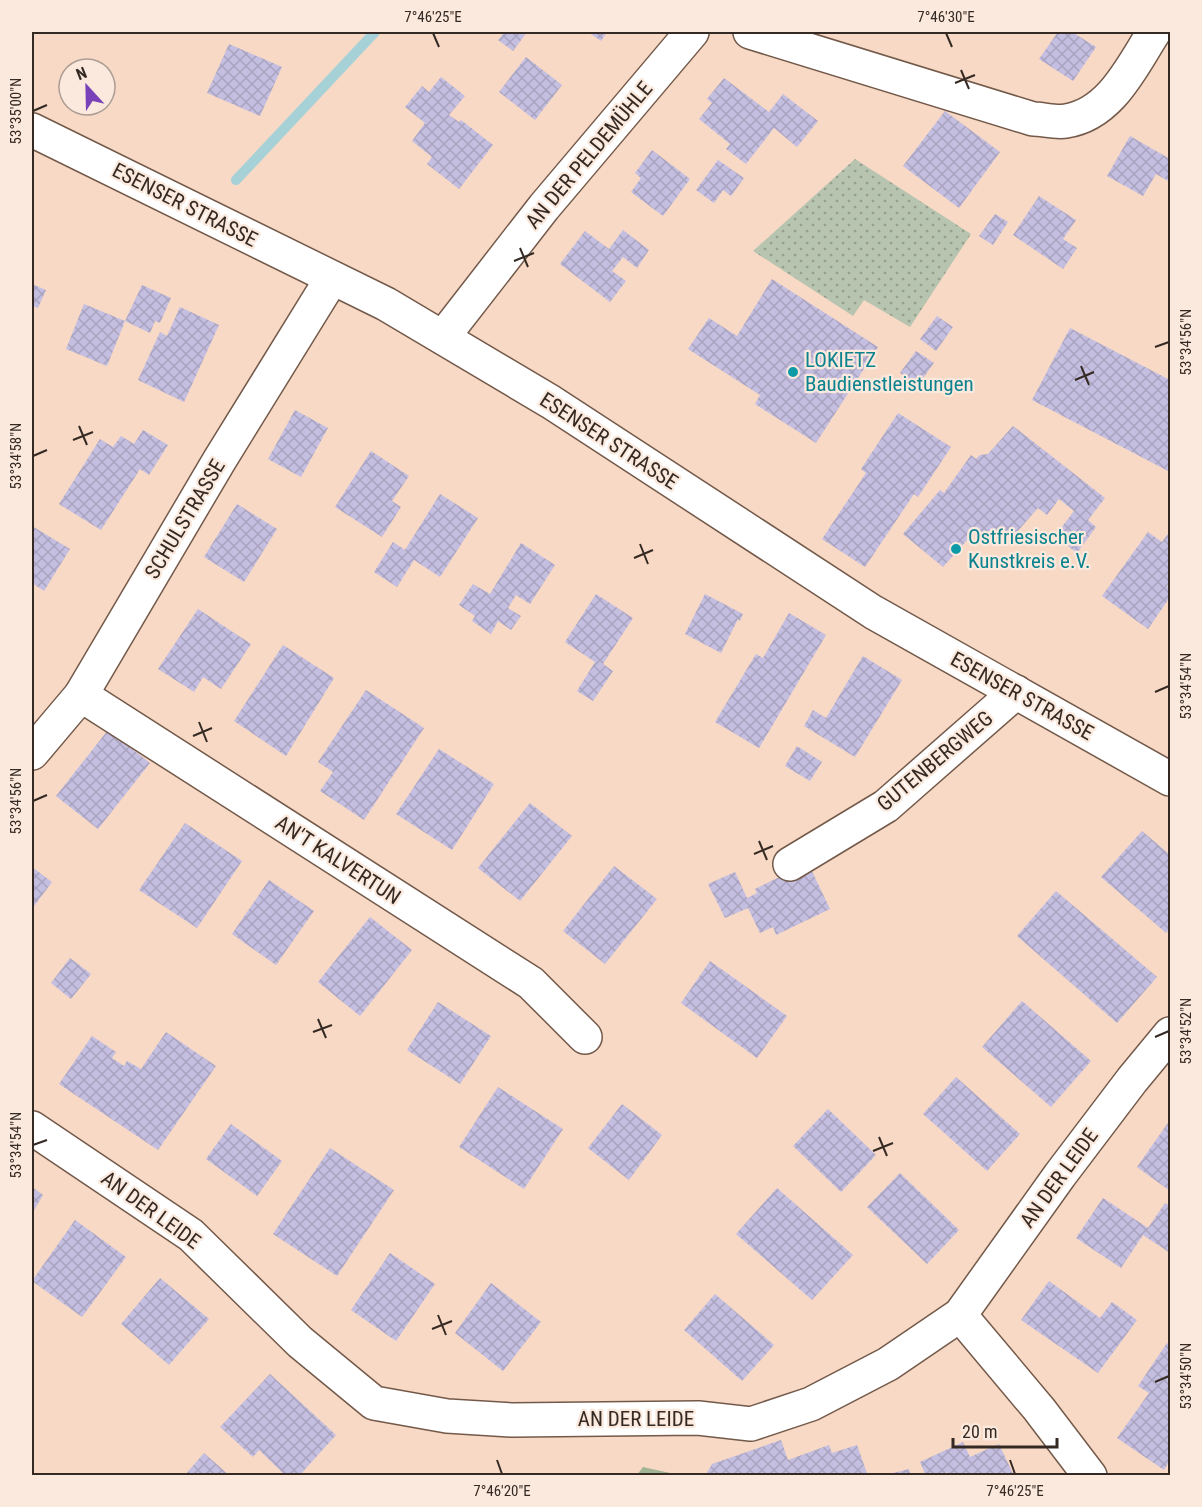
<svg xmlns="http://www.w3.org/2000/svg" width="1202" height="1507" viewBox="0 0 1202 1507" font-family="'Roboto Condensed',sans-serif">
<style>
.grass{fill:url(#grass-dots)}
.forest{fill:url(#forest-firs)}
.lines{fill:none;stroke-linecap:round;stroke-linejoin:round}
.stream{stroke:#a5d1d7;stroke-width:10}
.building{fill:url(#building-cross-hatch)}
.minor-casing{stroke:#735949;stroke-width:36}
.tertiary-casing{stroke:#735949;stroke-width:36}
.minor{stroke:#fff;stroke-width:33}
.tertiary{stroke:#fff;stroke-width:33}
.ticks{fill:none;stroke:#352a23;stroke-width:2}
.culture-dot{fill:#0f9aa8;stroke:#fbe9dd;stroke-width:2}
.labels{text-anchor:middle;dominant-baseline:central;stroke-width:4.5;stroke-linejoin:round;paint-order:stroke}
.street-label{font-size:21px;fill:#352a23;stroke:#fbe9dd}
.culture-label{font-size:21px;fill:#0d838f;stroke:#fbe9dd;text-anchor:start}
.neatline{fill:none;stroke:#352a23;stroke-width:2}
.ticks-label{font-size:15px;text-anchor:middle;fill:#352a23}
</style>
<defs>
<pattern id="grass-dots" width="8" height="8" patternUnits="userSpaceOnUse" patternTransform="scale(1.5)"><rect width="8" height="8" fill="#b7c4af"/><path d="M2 2h.1M6 6h.1" fill="none" stroke="#969f8e" stroke-width="1.8" stroke-linecap="round"/></pattern>
<pattern id="forest-firs" width="22" height="20" patternUnits="userSpaceOnUse" patternTransform="scale(1.5)"><rect width="22" height="20" fill="#a2b495"/><path d="M5 1l3.5 6h-7zM16 11l3.5 6h-7z" fill="#859379"/></pattern>
<pattern id="building-cross-hatch" width="8" height="8" patternUnits="userSpaceOnUse" patternTransform="scale(1.5)"><rect width="8" height="8" fill="#c4bee0"/><path d="M0 0l8 8M0 8l8-8" fill="none" stroke="#a9a3c0"/></pattern>
</defs>
<rect width="100%" height="100%" fill="#f7d9c6"/>
<path class="grass" d="M855,159L971,234L910,327L864,300L853,316L753,251Z"/>
<path class="forest" d="M643,1467L679,1475H637Z"/>
<g class="lines">
<path class="stream" d="M236,180L375,32"/>
</g>
<g class="building">
<path d="M505,32H527L513,51L498,40Z"/>
<path d="M588,32H607L601,41Z"/>
<path d="M1058,32H1072L1096,47L1073,81L1039,59Z"/>
<path d="M229,44L282,67L260,116L207,93Z"/>
<path d="M526,57L562,85L535,120L499,92Z"/>
<path d="M441,77L465,96L449,115L459,122L461,120L493,145L459,189L427,164L432,157L412,141L425,123L405,107L422,86L429,92Z"/>
<path d="M724,78L769,112L783,94L818,121L797,147L774,128L746,164L726,149L730,144L699,119L712,103L707,99Z"/>
<path d="M945,111L1000,152L959,208L903,166Z"/>
<path d="M1130,136L1170,159V182L1156,174L1143,196L1107,176Z"/>
<path d="M652,150L690,179L663,216L631,192L641,178L635,173Z"/>
<path d="M718,160L744,178L731,196L723,190L714,203L696,190Z"/>
<path d="M1039,196L1076,220L1063,239L1077,248L1063,269L1013,235Z"/>
<path d="M995,214L1008,222L993,245L979,236Z"/>
<path d="M623,230L649,250L637,268L623,257L612,271L626,281L610,302L560,264L585,231L609,249Z"/>
<path d="M772,279L878,347L816,443L755,404L760,395L688,349L709,318L737,336Z"/>
<path d="M32,284L46,290L38,308L32,306Z"/>
<path d="M142,285L171,298L160,323L155,321L150,333L125,321L107,366L66,349L84,304L125,321Z"/>
<path d="M180,307L219,325L184,402L138,380L160,332L167,336Z"/>
<path d="M937,316L953,327L936,351L920,339Z"/>
<path d="M1070,328L1170,380V472L1032,400Z"/>
<path d="M916,351L934,363L918,385L900,373Z"/>
<path d="M295,410L328,428L301,477L268,459Z"/>
<path d="M898,413L951,447L918,497L914,494L865,567L822,539L866,473L861,469Z"/>
<path d="M1013,426L1105,498L1088,520L1096,527L1077,553L1055,536L1074,511L1059,499L1047,515L1038,508L1016,533L983,535L977,529L943,567L903,534L940,490L944,493L971,455L976,459L980,455L988,454Z"/>
<path d="M143,430L168,445L149,475L140,469L101,530L59,504L100,439L113,447L121,436L134,444Z"/>
<path d="M371,451L409,476L392,501L401,507L382,537L335,507Z"/>
<path d="M440,494L478,518L440,577L414,560L397,587L374,572L393,542L405,550Z"/>
<path d="M237,504L277,529L244,582L204,557Z"/>
<path d="M32,526L70,549L44,591L32,583Z"/>
<path d="M1170,531V582L1167,586L1170,589V597L1148,629L1102,596L1148,532L1162,542Z"/>
<path d="M521,543L555,565L530,604L516,595L508,608L521,616L511,630L498,621L491,634L472,621L475,616L459,605L473,584L490,594Z"/>
<path d="M596,594L633,618L603,664L613,671L593,701L577,691L595,662L565,642Z"/>
<path d="M705,594L743,614L740,621L738,619L721,653L685,634Z"/>
<path d="M198,609L251,644L221,689L203,677L194,692L158,669Z"/>
<path d="M789,613L826,635L759,748L715,722L756,654L763,658Z"/>
<path d="M283,645L334,678L286,756L234,721Z"/>
<path d="M863,656L902,680L855,757L804,726L813,710L826,718Z"/>
<path d="M366,690L424,728L364,820L320,791L333,772L318,762Z"/>
<path d="M108,730L150,763L98,829L56,796Z"/>
<path d="M797,746L822,762L810,781L785,766Z"/>
<path d="M439,749L494,784L452,850L396,814Z"/>
<path d="M530,803L572,836L520,901L478,868Z"/>
<path d="M185,823L242,861L197,928L139,890Z"/>
<path d="M1142,831L1170,855V928L1166,933L1101,877Z"/>
<path d="M808,863L830,909L776,935L773,927L760,933L748,908L725,918L708,884L735,872L747,898L757,893L755,889Z"/>
<path d="M614,866L657,899L605,964L563,931Z"/>
<path d="M32,867L52,882L32,909Z"/>
<path d="M269,880L314,911L276,965L232,934Z"/>
<path d="M1056,891L1157,977L1117,1023L1017,936Z"/>
<path d="M370,917L412,950L360,1016L318,982Z"/>
<path d="M70,958L91,974L71,999L51,983Z"/>
<path d="M710,961L787,1016L757,1058L681,1003Z"/>
<path d="M1022,1001L1091,1061L1051,1107L982,1047Z"/>
<path d="M438,1002L491,1036L460,1084L407,1050Z"/>
<path d="M166,1032L216,1066L158,1150L59,1084L92,1036L116,1052L112,1058L124,1066L127,1061L141,1069Z"/>
<path d="M956,1077L1020,1134L987,1171L923,1114Z"/>
<path d="M498,1087L563,1129L524,1189L459,1147Z"/>
<path d="M622,1104L662,1135L629,1180L588,1148Z"/>
<path d="M828,1109L876,1155L841,1192L793,1146Z"/>
<path d="M1170,1120V1191L1137,1167Z"/>
<path d="M231,1124L282,1161L257,1196L206,1159Z"/>
<path d="M330,1148L394,1190L337,1276L273,1234Z"/>
<path d="M900,1173L959,1230L927,1264L867,1207Z"/>
<path d="M32,1187L43,1195L32,1214Z"/>
<path d="M777,1188L853,1255L812,1300L736,1234Z"/>
<path d="M1103,1198L1148,1228L1165,1203L1170,1206V1253L1143,1235L1121,1268L1076,1238Z"/>
<path d="M75,1220L126,1257L82,1317L32,1281Z"/>
<path d="M390,1253L435,1284L396,1341L351,1310Z"/>
<path d="M160,1278L209,1319L169,1365L121,1324Z"/>
<path d="M1049,1281L1100,1318L1112,1302L1137,1320L1098,1373L1021,1320Z"/>
<path d="M491,1283L541,1322L503,1371L455,1333Z"/>
<path d="M715,1294L774,1345L742,1381L684,1330Z"/>
<path d="M1167,1343L1170,1345V1460L1164,1470L1117,1438L1149,1393L1138,1386Z"/>
<path d="M270,1374L336,1435L299,1476H286L259,1450L253,1457L220,1427Z"/>
<path d="M781,1440L788,1460L829,1445L832,1453L857,1445L868,1476H705L712,1464Z"/>
<path d="M963,1442L970,1457L999,1444L1014,1476H949L947,1472L939,1476H926L920,1462Z"/>
<path d="M204,1453L230,1476H184Z"/>
<path d="M909,1469L911,1476H885V1475Z"/>
</g>
<g class="lines">
<g class="minor-casing">
<g id="minor">
<path d="M750,32L1033,119C1043,119 1056,123 1066,121C1111,114 1132,66 1154,32"/>
<path d="M443,337L544,207L692,32"/>
<path d="M81,695L531,983L585,1037"/>
<path d="M32,753L81,695L219,461L332,278"/>
<path d="M790,864L886,806L1016,692"/>
<path d="M32,1128L191,1235L300,1342L374,1403L447,1416L512,1420L698,1418L751,1424L811,1404L888,1364L960,1315L1060,1175L1132,1080L1170,1034"/>
<path d="M960,1315L1039,1409L1090,1476"/>
</g>
</g>
<g class="tertiary-casing">
<path id="tertiary" d="M32,130L386,304L551,402L873,612L1170,779"/>
</g>
<use href="#minor" class="minor"/>
<use href="#tertiary" class="tertiary"/>
</g>
<path class="ticks" d="M433,33L439,47M946,33L952,47M961,70L969,89M955,83L975,75M33,111L47,105M520,248L528,267M514,261L534,253M1155,347L1169,342M1081,366L1089,385M1075,380L1094,372M79,426L87,445M73,440L93,432M33,456L47,450M640,544L648,564M634,558L653,550M1155,692L1169,686M199,722L207,742M193,736L212,728M33,801L47,795M759,841L767,860M754,854L773,846M318,1019L326,1038M313,1032L332,1025M1155,1037L1169,1031M879,1137L887,1156M33,1145L47,1140M873,1151L893,1143M438,1315L446,1335M432,1329L452,1321M1155,1382L1169,1376M497,1460L502,1474M1010,1460L1015,1474"/>
<g class="culture-dot">
<circle cx="793" cy="372" r="6"/>
<circle cx="956" cy="549" r="6"/>
</g>
<g class="labels">
<g class="street-label">
<text transform="translate(589 155) rotate(-50)">AN DER PELDEMÜHLE</text>
<text transform="translate(185 205) rotate(27)">ESENSER STRASSE</text>
<text transform="translate(609 441) rotate(33)">ESENSER STRASSE</text>
<text transform="translate(185 519) rotate(-59)">SCHULSTRASSE</text>
<text transform="translate(1022 696) rotate(29)">ESENSER STRASSE</text>
<text transform="translate(935 761) rotate(-40)">GUTENBERGWEG</text>
<text transform="translate(338 860) rotate(33)">AN'T KALVERTUN</text>
<text transform="translate(1059 1178) rotate(-54)">AN DER LEIDE</text>
<text transform="translate(151 1210) rotate(36)">AN DER LEIDE</text>
<text x="636" y="1419">AN DER LEIDE</text>
</g>
<g class="culture-label">
<text x="805" y="360">LOKIETZ<tspan x="805" dy="24">Baudienstleistungen</tspan></text>
<text x="968" y="537">Ostfriesischer<tspan x="968" dy="24">Kunstkreis e.V.</tspan></text>
</g>
</g>
<rect width="1202" height="1507" fill="none" stroke="#fbe9dd" stroke-width="66"/>
<g transform="translate(87 87) rotate(338)"><circle r="28" fill="#fbe9dd" stroke="#ac9d93" stroke-width="1.5"/>
<path d="M0-4.5L10 22L0 15L-10 22Z" fill="#7942b9"/>
<text y="-9" font-size="16" font-weight="bold" text-anchor="middle" fill="#352a23">N</text>
</g>
<path d="M953 1438v9h104v-9" fill="none" stroke="#352a23" stroke-width="3"/>
<text x="962" y="1438" font-size="18" fill="#352a23" stroke="#fbe9dd" stroke-width="4.5" paint-order="stroke">20 m</text>
<rect x="33" y="33" width="1136" height="1441" class="neatline"/>
<g class="ticks-label">
<text x="433" y="22">7°46'25"E</text>
<text x="946" y="22">7°46'30"E</text>
<text transform="translate(16 111) rotate(-90)" y="5">53°35'00"N</text>
<text transform="translate(1186 342) rotate(-90)" y="5">53°34'56"N</text>
<text transform="translate(16 456) rotate(-90)" y="5">53°34'58"N</text>
<text transform="translate(1186 686) rotate(-90)" y="5">53°34'54"N</text>
<text transform="translate(16 801) rotate(-90)" y="5">53°34'56"N</text>
<text transform="translate(1186 1031) rotate(-90)" y="5">53°34'52"N</text>
<text transform="translate(16 1145) rotate(-90)" y="5">53°34'54"N</text>
<text transform="translate(1186 1376) rotate(-90)" y="5">53°34'50"N</text>
<text x="502" y="1496">7°46'20"E</text>
<text x="1015" y="1496">7°46'25"E</text>
</g>
</svg>
